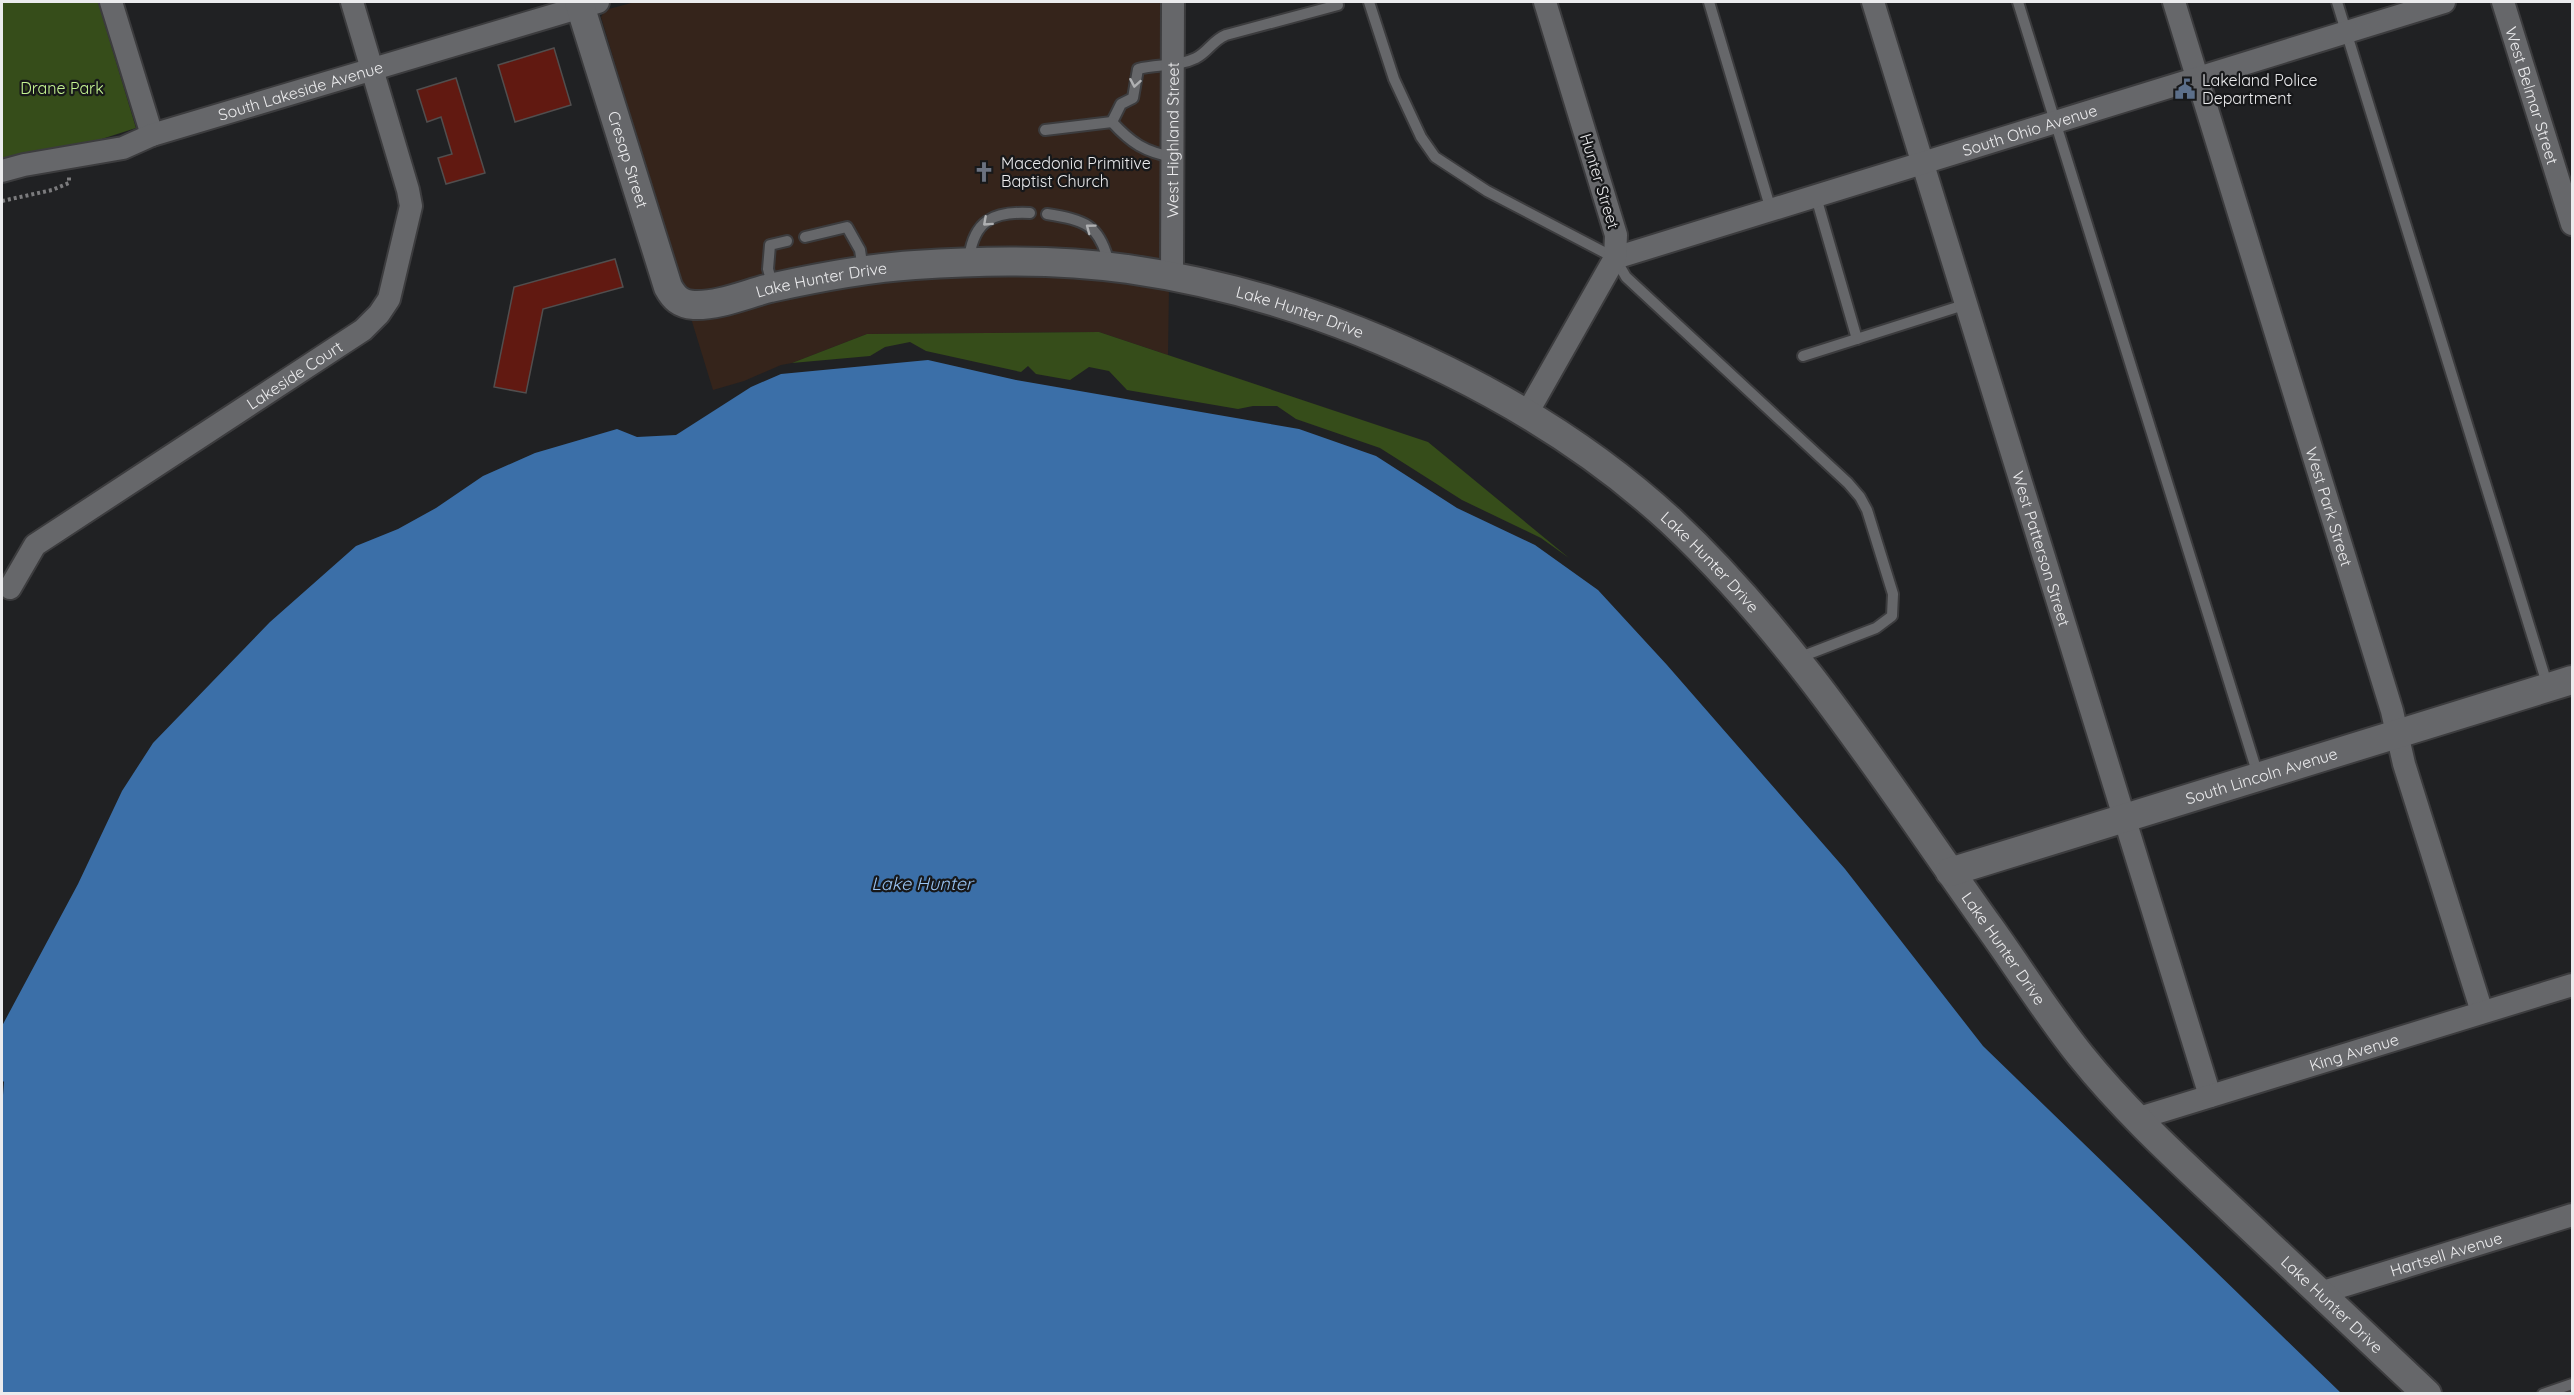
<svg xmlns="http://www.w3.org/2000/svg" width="2574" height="1395" viewBox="0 0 2574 1395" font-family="Quicksand,sans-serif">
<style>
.commercial{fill:#35241b}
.green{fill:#364d1a}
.water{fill:#3b6fa8}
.building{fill:#611911;stroke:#514e4e;stroke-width:1.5}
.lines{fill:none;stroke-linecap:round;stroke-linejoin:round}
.service-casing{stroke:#3c3c3e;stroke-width:14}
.minor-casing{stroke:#3c3c3e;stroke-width:26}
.tertiary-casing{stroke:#3c3c3e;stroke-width:32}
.path{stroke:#7b7b7d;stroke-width:4;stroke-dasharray:3 3;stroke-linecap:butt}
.service{stroke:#66676a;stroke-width:10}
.minor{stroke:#66676a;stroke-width:22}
.tertiary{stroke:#66676a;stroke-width:28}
.oneway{stroke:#afb0b2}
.labels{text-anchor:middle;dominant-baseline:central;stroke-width:4.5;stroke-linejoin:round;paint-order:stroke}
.poi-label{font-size:16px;fill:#ebebed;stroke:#17181a;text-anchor:start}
.park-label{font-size:16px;fill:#c5f492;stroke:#17181a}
.street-label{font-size:16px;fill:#ebebed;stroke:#17181a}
.water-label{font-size:18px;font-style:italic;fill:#99c3f2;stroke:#17181a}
</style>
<rect width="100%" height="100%" fill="#202123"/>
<g class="commercial">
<path d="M635,2H1161V264L1126,258L710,293L683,290L601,17L605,10Z"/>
<path d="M1033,272L1169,287L1168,355L1099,332L867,334L792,363L781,365L744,381L713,390L690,315L852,281Z"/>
</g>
<g class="green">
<path d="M2,2H98L136,128L2,171Z"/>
<path d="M1099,332L1428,442L1569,558L1541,538L1462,500L1380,448L1296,419L1277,406H1253L1238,409L1127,390L1109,371L1089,367L1070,380L1036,374L1028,366L1021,372L926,351L910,342L885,347L870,356L792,363L867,334Z"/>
</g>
<path class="water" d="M928,360L1016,380L1299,429L1376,456L1457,508L1535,545L1598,590L1667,665L1845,869L1983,1046L2341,1393H2V1108L4,1082L2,1080V1026L78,884L122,791L153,743L270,622L356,546L398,529L436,508L483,476L535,453L617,429L637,437L676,435L751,387L781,374Z"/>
<g class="building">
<path d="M554,48L571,105L515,122L498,65Z"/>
<path d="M456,78L485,173L446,184L438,158L452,154L441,117L427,122L417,90Z"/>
<path d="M615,259L623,287L543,309L526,393L494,387L514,287Z"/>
</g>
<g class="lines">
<g class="service-casing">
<g id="service">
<path d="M1369,2L1394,79L1421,137L1435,157L1487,191L1615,258L1626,277L1848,483L1860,497L1867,510L1893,594L1892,616L1876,628L1798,658"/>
<path d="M1709,2L1771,210"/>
<path d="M2018,2L2258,775"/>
<path d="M2337,2L2548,687"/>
<path d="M1112,122L1121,104L1133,98L1138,69C1157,64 1178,67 1196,58C1208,52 1213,40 1226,35L1338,5"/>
<path d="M1112,122C1131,143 1145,152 1173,157"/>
<path d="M1045,130L1112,122"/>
<path d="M1816,197L1857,339"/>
<path d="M1047,214C1084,220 1100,224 1109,264"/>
<path d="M805,237L847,227L860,250L863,270"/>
<path d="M969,260C973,221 993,211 1030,213"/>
<path d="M773,287L768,269L770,245L787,241"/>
<path d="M1803,356L1967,304"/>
<path d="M2543,1394L2572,1384"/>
</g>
</g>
<g class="minor-casing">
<g id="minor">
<path d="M111,2L152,135"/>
<path id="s1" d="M1873,2L2210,1096"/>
<path id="s2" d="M2174,2L2392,711L2404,764L2482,1012"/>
<path id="s3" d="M2503,2L2572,224"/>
<path id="s4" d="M2,171L24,165L123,148L152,135L598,2"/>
<path id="s5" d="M1615,258L2444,2"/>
<path id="s6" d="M1172,276L1173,2"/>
<path d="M1526,415L1615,258L1616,235L1545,2"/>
<path id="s7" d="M10,588L35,545L363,330L379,314L389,299L411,206L408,190L352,2"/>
<path id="s8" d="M2136,1119L2572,985"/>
<path id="s9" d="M2320,1293L2572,1215"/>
</g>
</g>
<g class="tertiary-casing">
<g id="tertiary">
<path id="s10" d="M579,2L668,287C674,298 680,304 694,305C719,306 746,294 770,288C815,278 869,268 915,265C985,260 1057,259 1128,269C1240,285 1347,321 1448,371C1527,410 1606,461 1671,521C1797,639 1890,788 1990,928C2020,970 2048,1015 2081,1056C2126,1112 2178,1159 2230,1208C2296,1270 2361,1332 2427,1394"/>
<path id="s11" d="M1950,872L2572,680"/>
</g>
</g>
<path class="path" d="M2,201L52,190L69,183V176"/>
<use href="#service" class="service"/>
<use href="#minor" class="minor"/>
<use href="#tertiary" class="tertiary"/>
</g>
<defs><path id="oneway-chevron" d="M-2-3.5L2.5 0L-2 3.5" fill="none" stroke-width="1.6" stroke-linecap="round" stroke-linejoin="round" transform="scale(1.5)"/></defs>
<g class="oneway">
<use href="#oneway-chevron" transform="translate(1135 83) rotate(100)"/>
<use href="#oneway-chevron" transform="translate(987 222) rotate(138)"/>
<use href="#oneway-chevron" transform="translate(1090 228) rotate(-143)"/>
</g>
<defs>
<g id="civic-bare" transform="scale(1.62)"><path d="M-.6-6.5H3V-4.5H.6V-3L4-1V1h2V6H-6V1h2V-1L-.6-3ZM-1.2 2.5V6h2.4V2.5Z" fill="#5c6f8a" stroke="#17181a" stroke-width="2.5" paint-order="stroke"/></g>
<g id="church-bare" transform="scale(1.62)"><path d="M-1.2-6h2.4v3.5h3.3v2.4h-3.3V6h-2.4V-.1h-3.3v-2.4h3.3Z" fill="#6b7280" stroke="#17181a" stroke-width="2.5" paint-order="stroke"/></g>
</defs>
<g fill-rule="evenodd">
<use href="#civic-bare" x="2185" y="89"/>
<use href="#church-bare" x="984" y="172"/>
</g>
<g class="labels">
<g class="poi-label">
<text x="2202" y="80">Lakeland Police<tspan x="2202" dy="18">Department</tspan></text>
<text x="1001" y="163">Macedonia Primitive<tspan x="1001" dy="18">Baptist Church</tspan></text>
</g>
<g class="park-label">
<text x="62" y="88">Drane Park</text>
</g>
<g class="street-label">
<text stroke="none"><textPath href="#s4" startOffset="310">South Lakeside Avenue</textPath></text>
<text stroke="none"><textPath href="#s3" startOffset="98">West Belmar Street</textPath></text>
<text stroke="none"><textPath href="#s5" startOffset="434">South Ohio Avenue</textPath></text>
<text stroke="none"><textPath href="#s6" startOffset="136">West Highland Street</textPath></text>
<text stroke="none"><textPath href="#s10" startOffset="165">Cresap Street</textPath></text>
<text transform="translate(1600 181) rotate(73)">Hunter Street</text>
<text stroke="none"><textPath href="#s10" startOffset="462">Lake Hunter Drive</textPath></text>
<text stroke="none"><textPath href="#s10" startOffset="948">Lake Hunter Drive</textPath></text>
<text stroke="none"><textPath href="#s7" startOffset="360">Lakeside Court</textPath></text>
<text stroke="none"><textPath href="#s2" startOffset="528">West Park Street</textPath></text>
<text stroke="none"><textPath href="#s1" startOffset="572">West Patterson Street</textPath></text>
<text stroke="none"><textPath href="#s10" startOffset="1434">Lake Hunter Drive</textPath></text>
<text stroke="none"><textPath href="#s11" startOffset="326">South Lincoln Avenue</textPath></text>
<text stroke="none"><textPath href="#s10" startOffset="1920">Lake Hunter Drive</textPath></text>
<text stroke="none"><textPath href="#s8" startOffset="228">King Avenue</textPath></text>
<text stroke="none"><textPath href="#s9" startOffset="132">Hartsell Avenue</textPath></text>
<text stroke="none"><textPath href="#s10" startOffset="2406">Lake Hunter Drive</textPath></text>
</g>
<g class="water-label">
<text x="922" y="883">Lake Hunter</text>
</g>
</g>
<rect width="2574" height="1395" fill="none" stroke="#ebebed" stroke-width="6"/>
</svg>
